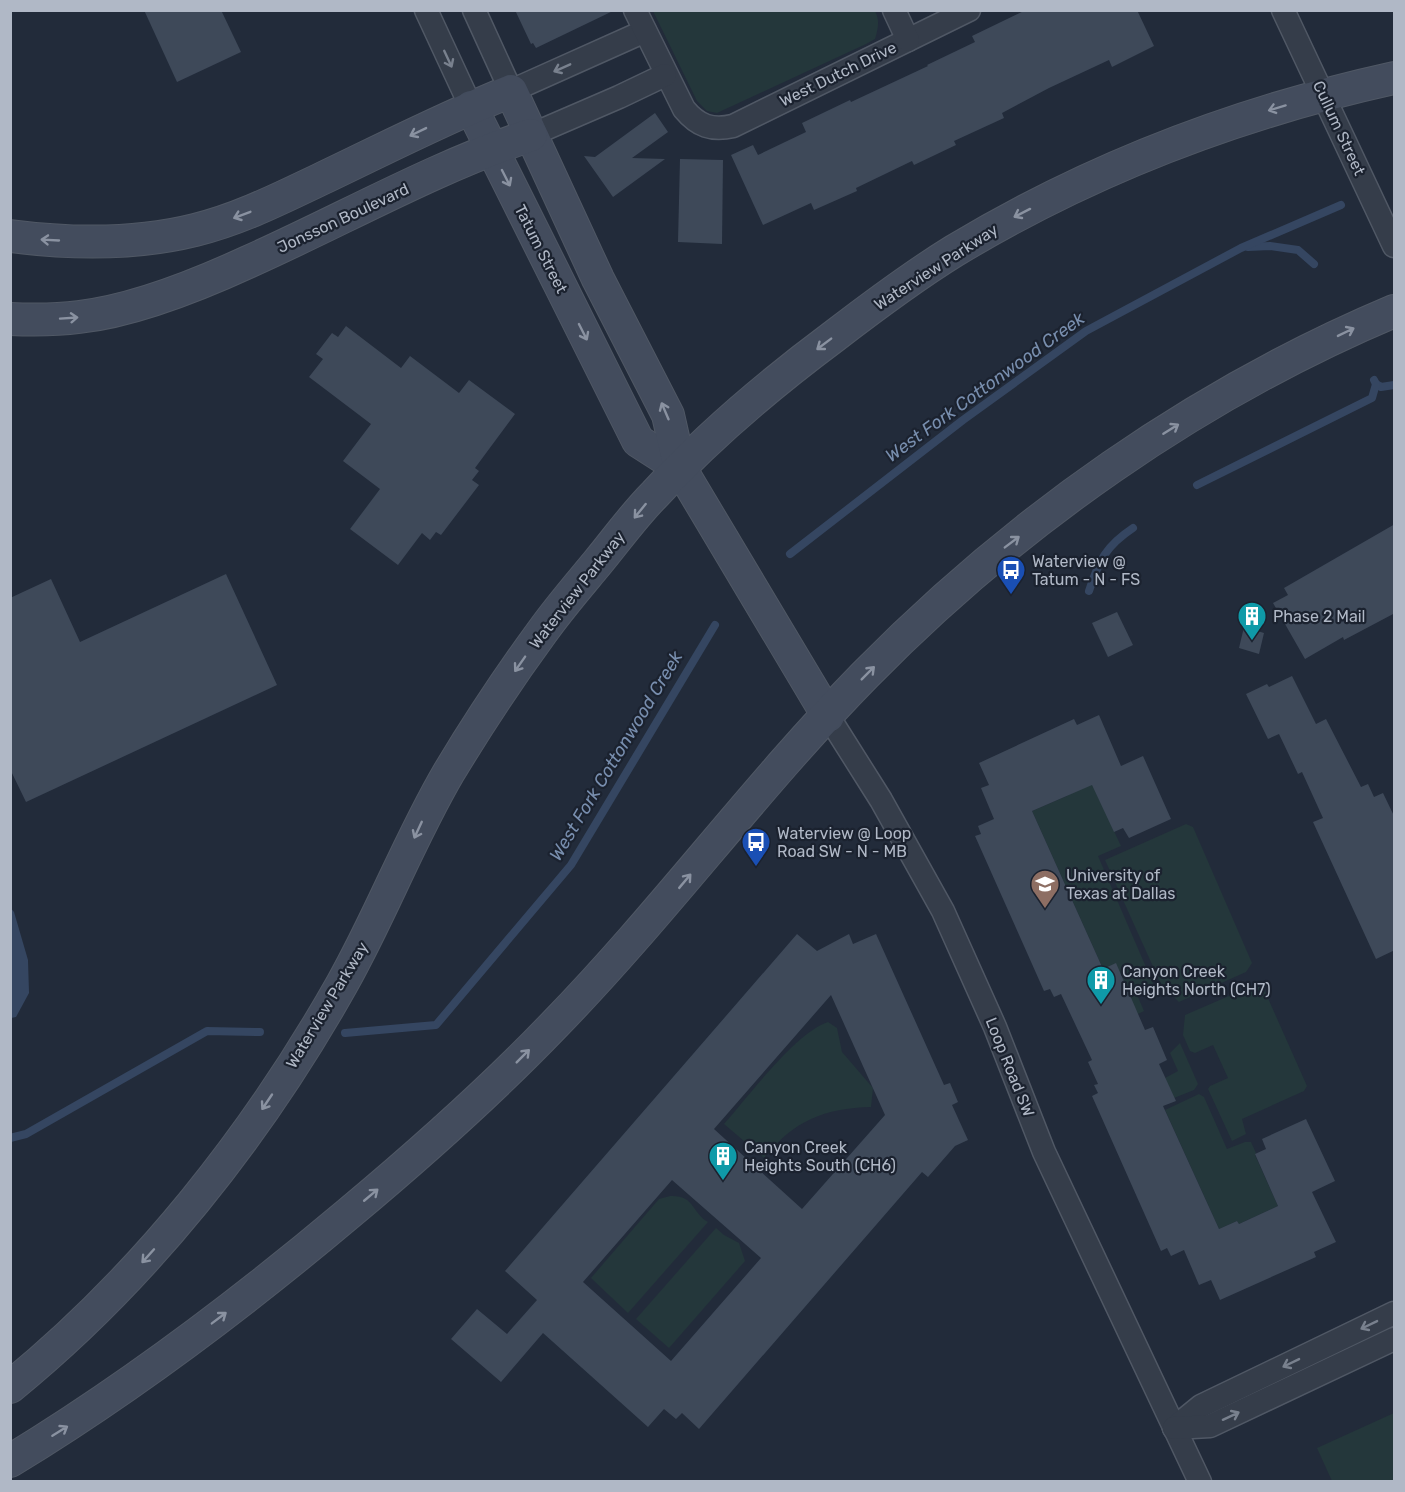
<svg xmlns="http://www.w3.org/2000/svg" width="1405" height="1492" viewBox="0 0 1405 1492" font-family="Rubik,sans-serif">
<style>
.green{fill:#24373b}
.water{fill:#354661}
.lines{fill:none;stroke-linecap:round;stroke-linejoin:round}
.stream{stroke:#354661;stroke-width:8}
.building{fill:#3e4959;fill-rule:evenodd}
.street-casing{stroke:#505865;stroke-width:25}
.secondary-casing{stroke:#505865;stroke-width:34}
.street{stroke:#353d4a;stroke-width:22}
.secondary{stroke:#434c5d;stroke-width:32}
.oneway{stroke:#79818e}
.oneway2{stroke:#8a92a1}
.labels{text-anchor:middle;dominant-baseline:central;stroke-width:4.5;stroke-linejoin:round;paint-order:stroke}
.street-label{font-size:16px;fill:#b0b8c6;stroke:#1b222f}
.poi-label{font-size:16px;fill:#b0b8c6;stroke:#1b222f;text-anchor:start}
.water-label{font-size:18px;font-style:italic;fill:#788eae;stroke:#1b222f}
</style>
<rect width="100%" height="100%" fill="#222b3a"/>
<g class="green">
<path d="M653,11H875C880,20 878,29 875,39L866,44L717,113L707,111L697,101Z"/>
<path d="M1090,780L1121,846L1098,856L1155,988L1147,987L1135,990L1144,1011L1138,1014L1103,969L1032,811L1067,796Z"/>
<path d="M1186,824L1193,827L1252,963L1246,972L1179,1002L1170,993L1164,991L1105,860Z"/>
<path d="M1252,986L1263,987L1307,1086L1304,1091L1242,1119L1246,1134L1232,1141L1208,1089L1210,1086L1228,1078L1213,1045L1195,1053L1190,1051L1183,1035L1185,1015Z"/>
<path d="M828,1022L837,1028L842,1052L873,1088L871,1107C825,1108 793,1121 764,1158L724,1124C749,1096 795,1033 828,1022Z"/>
<path d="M1180,1043L1198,1084L1194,1090L1174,1098L1165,1078L1178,1071L1170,1053Z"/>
<path d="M1199,1094L1204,1097L1227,1149L1245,1142H1251L1256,1153L1255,1155L1278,1206L1239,1224L1237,1221L1219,1229L1165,1110Z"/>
<path d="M670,1196C695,1195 691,1212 708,1222L628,1313L591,1278L659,1199Z"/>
<path d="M716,1228L724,1235L739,1243L745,1261L669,1348L636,1319Z"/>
<path d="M1394,1413V1481H1332L1317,1448Z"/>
</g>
<path class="water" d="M10,907L14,912L28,960L29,993L16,1017L11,1018Z"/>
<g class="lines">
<g class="stream">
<path d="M1248,247L1270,246L1298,250L1314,264"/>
<path d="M1376,384L1381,387L1394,385"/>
<path d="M1197,485L1372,398L1376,384L1374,380"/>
<path d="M790,554L963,420L1086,331L1241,248L1341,205"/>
<path d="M1089,591C1099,560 1106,546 1133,528"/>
<path d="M345,1033L436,1025L571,865L715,625"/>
<path d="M10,1138L26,1134L207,1031L260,1032"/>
</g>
</g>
<g class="building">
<path d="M144,10H221L241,52L177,82Z"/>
<path d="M515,10H615L536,48L533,43L531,44Z"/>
<path d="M1026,10H1137L1154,46L1112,67L1109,60L1049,88L1002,113L1004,118L954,141L956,145L914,165L912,161L856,188L857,191L814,210L811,203L763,225L731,155L753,145L758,155L806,132L802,123L850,100L851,102L928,66L927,65L975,42L972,36Z"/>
<path d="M655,113L668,132L632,158L665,159L613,197L584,156L595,157Z"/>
<path d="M680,159L723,160L722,244L678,242Z"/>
<path d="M346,326L401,368L410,356L459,393L469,380L515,414L475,468L479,471L472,480L479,485L441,535L436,532L430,540L422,533L398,565L350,529L380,489L343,461L371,424L309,377L323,359L316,354L332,333L338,337Z"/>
<path d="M1395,524V613L1344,640L1343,637L1305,659L1273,603L1288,595L1284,588Z"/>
<path d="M226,574L277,685L26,802L10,769V598L51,579L80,642Z"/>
<path d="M1117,612L1133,645L1108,657L1092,623Z"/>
<path d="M1244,627L1264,633L1259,654L1239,648Z"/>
<path d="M1292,676L1316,724L1326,719L1361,787L1368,784L1374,797L1383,793L1395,818V950L1376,959L1313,822L1323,818L1302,772L1298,774L1279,734L1268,739L1246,694L1267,684L1269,687Z"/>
<path d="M1099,715L1121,766L1143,756L1171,819L1129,838L1123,828L1114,832L1092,785L1032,811L1103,969L1116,963L1145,1030L1153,1027L1167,1060L1159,1064L1176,1101L1163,1106L1219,1229L1237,1221L1239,1224L1278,1206L1255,1154L1266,1149L1262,1139L1306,1119L1335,1181L1312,1192L1336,1242L1314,1252L1316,1257L1220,1300L1211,1280L1199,1285L1184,1250L1171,1256L1167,1248L1161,1251L1092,1096L1098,1093L1094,1085L1098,1084L1088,1062L1092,1060L1061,994L1054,997L1050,989L1044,991L975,836L981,834L978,826L994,819L981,788L989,785L979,763L1074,719L1077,725Z"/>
<path d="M797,934L817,951L849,934L853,944L876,934L944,1085L950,1083L958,1102L952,1105L968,1140L955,1146L928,1177L922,1172L699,1429L682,1413L676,1419L664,1409L648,1427L543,1333L501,1382L451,1339L477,1309L507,1334L537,1300L505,1271ZM831,995L885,1115L802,1209L714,1129ZM672,1180L761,1258L671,1361L583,1282Z"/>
</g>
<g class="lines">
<g class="street-casing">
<g id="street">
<path d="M426,10L471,107"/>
<path d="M474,10L511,91L645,31"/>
<path d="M635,10L684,109C698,126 712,131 733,126L969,10"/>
<path d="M894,10L908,40"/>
<path d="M1283,10L1394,246"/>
<path d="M531,135L619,97L665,75"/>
<path d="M828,716L881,800L943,911L995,1027L1044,1152L1200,1482"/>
<path d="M1174,1428L1201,1406L1394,1313"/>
<path d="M1174,1428L1210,1426L1394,1339"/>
</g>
</g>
<g class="secondary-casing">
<g id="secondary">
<path d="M471,107L638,441L680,468"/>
<path d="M10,236C72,244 135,245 195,230C240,219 281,198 321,179C384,149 446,117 511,91L598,279L668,415L680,468L828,716"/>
<path d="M10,319C33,320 56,320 79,317C133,311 198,285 248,262C342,220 433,168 531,135"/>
<path d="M10,1387C144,1278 257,1135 342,984C381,915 409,840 449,772C478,724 509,677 542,632C559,608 579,585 598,562C617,539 634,515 655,494C708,436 770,384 833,337C872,307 912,277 954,251C1090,169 1240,112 1394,78"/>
<path d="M10,1461C130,1388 241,1304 348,1214C421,1153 491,1091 556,1023C664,912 756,786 865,675C1015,522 1197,394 1394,311"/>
</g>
</g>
<use href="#street" class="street"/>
<use href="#secondary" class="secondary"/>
</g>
<defs><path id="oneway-shaft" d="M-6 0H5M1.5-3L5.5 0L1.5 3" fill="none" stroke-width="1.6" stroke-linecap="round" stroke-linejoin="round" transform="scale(1.5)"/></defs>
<g class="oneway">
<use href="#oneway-shaft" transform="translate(448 59) rotate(65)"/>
<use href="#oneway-shaft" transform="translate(562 68) rotate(156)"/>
<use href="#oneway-shaft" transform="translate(1369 1325) rotate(154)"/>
<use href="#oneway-shaft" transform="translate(1291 1363) rotate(154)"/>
<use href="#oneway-shaft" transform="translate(1231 1416) rotate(-25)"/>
</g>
<g class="oneway2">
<use href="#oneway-shaft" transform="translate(1277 108) rotate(163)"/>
<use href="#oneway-shaft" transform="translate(418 132) rotate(154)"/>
<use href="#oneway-shaft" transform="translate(506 178) rotate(63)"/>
<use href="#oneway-shaft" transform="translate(1022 213) rotate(153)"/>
<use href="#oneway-shaft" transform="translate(242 215) rotate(159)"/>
<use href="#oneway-shaft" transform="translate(50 240) rotate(-177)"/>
<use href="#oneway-shaft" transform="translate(69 318) rotate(-4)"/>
<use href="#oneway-shaft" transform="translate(583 332) rotate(63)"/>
<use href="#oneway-shaft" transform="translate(1346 332) rotate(-26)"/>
<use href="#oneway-shaft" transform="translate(824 344) rotate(143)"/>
<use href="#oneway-shaft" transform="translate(665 411) rotate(-113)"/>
<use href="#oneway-shaft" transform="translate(1171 429) rotate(-32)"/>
<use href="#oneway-shaft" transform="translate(640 511) rotate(129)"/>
<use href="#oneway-shaft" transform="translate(1012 542) rotate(-37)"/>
<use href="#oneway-shaft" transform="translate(520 664) rotate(125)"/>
<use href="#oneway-shaft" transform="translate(868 673) rotate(-45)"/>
<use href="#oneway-shaft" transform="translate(418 830) rotate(115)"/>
<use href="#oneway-shaft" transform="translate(685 881) rotate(-50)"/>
<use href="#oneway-shaft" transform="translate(523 1056) rotate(-45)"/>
<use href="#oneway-shaft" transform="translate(267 1102) rotate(124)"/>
<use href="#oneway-shaft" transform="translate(371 1195) rotate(-40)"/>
<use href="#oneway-shaft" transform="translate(148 1256) rotate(132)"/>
<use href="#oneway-shaft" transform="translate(219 1318) rotate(-37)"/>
<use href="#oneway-shaft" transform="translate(60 1431) rotate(-32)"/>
</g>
<defs>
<g id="bus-pin" transform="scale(1.5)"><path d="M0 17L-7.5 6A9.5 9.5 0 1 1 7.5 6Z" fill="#1a4fb4" stroke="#1b222f"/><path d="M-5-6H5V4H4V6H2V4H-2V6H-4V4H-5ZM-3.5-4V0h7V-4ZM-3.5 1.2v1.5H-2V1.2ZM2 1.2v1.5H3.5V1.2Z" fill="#fff"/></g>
<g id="building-pin" transform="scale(1.5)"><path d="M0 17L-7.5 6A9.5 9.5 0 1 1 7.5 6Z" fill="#0f9aa8" stroke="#1b222f"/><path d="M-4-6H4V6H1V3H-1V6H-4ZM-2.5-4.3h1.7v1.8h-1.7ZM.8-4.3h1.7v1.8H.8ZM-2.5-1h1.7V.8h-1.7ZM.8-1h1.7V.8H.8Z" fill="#fff"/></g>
<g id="university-pin" transform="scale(1.5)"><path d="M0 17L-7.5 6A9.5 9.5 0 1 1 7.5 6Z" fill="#8d6e63" stroke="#1b222f"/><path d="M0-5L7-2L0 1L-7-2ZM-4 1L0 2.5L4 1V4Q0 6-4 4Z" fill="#fff"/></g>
</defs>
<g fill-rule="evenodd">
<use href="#bus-pin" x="1011" y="570"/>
<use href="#building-pin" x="1252" y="616"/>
<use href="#bus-pin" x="756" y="842"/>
<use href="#university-pin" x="1045" y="884"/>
<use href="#building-pin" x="1101" y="980"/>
<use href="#building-pin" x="723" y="1156"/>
</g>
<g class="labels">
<g class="street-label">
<text transform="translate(838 74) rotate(-26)">West Dutch Drive</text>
<text transform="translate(1339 128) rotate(65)">Cullum Street</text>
<text transform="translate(343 218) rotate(-25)">Jonsson Boulevard</text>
<text transform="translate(541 249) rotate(63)">Tatum Street</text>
<text transform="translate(936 267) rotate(-33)">Waterview Parkway</text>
<text transform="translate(577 590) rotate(-52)">Waterview Parkway</text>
<text transform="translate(327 1005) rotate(-59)">Waterview Parkway</text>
<text transform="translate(1010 1067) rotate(68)">Loop Road SW</text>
</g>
<g class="poi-label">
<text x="1032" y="561">Waterview @<tspan x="1032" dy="18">Tatum - N - FS</tspan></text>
<text x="1273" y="616">Phase 2 Mail</text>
<text x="777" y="833">Waterview @ Loop<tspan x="777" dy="18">Road SW - N - MB</tspan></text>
<text x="1066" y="875">University of<tspan x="1066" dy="18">Texas at Dallas</tspan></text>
<text x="1122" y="971">Canyon Creek<tspan x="1122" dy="18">Heights North (CH7)</tspan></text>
<text x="744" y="1147">Canyon Creek<tspan x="744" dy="18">Heights South (CH6)</tspan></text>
</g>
<g class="water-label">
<text transform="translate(985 387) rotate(-36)">West Fork Cottonwood Creek</text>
<text transform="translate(616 756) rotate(-59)">West Fork Cottonwood Creek</text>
</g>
</g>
<rect width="1405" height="1492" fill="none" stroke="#b0b8c6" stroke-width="24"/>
</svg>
